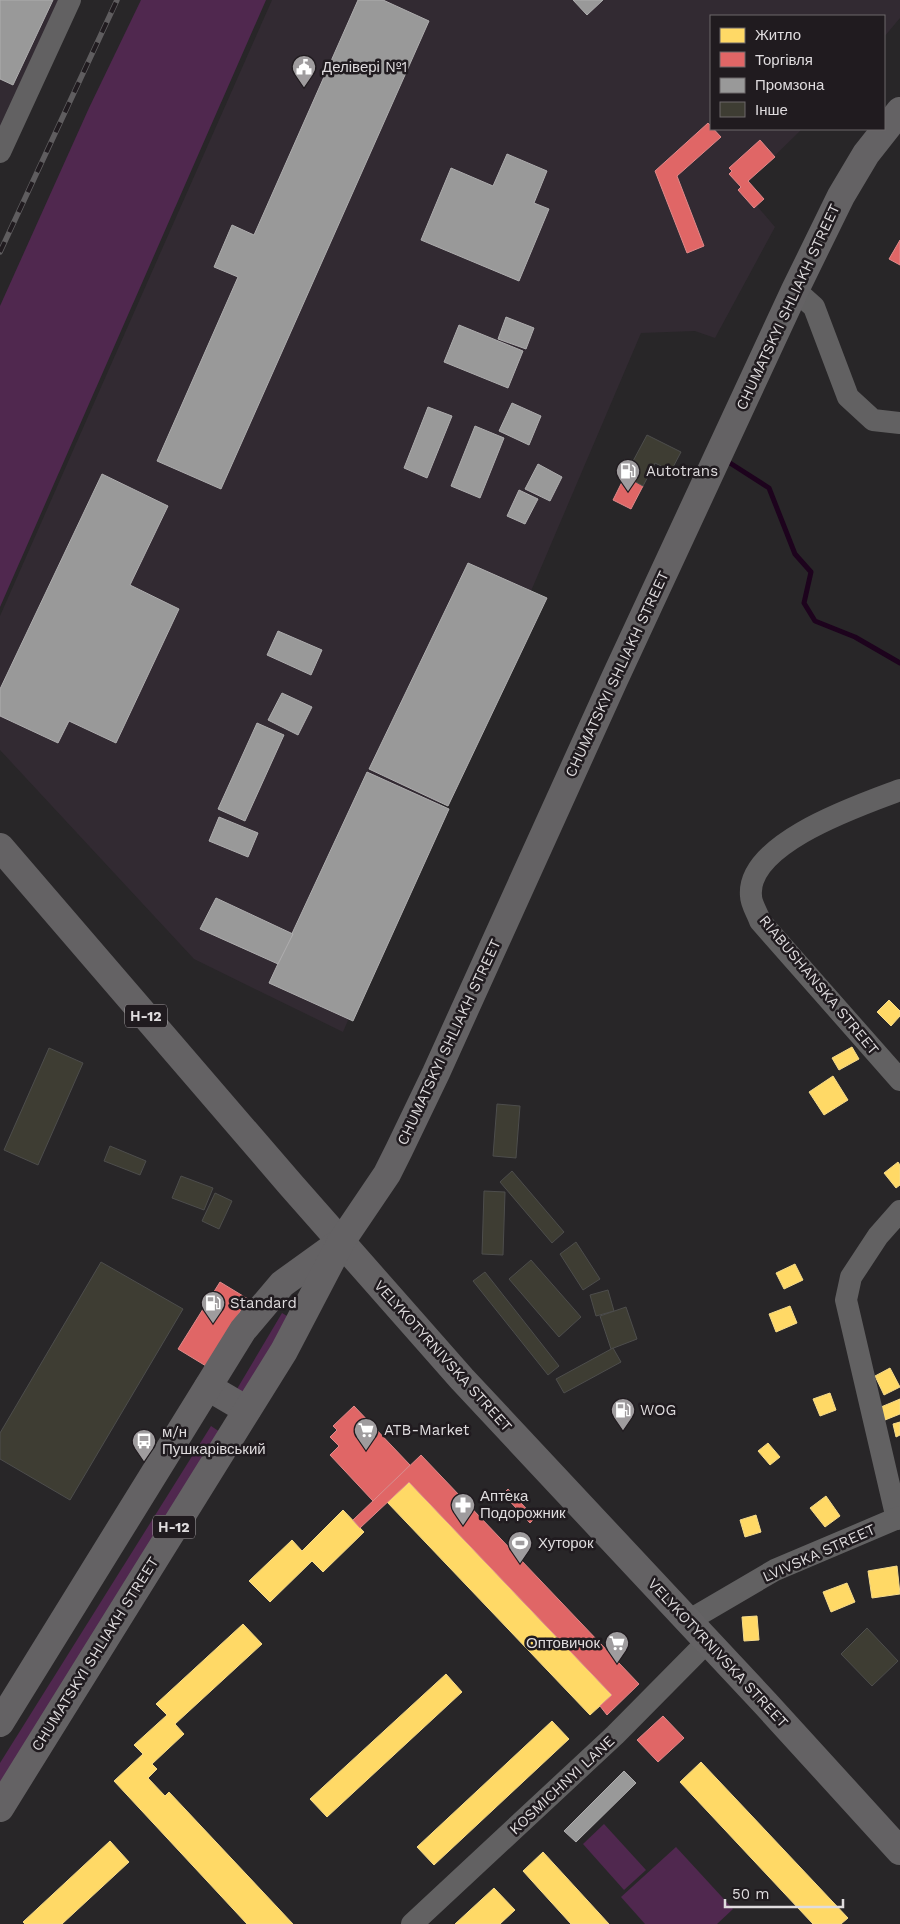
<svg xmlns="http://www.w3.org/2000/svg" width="900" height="1924" viewBox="0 0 900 1924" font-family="'Work Sans',sans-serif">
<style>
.built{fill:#322a32}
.green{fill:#50284f}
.homes{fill:#ffd966;stroke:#f5da8a}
.shops{fill:#e06666;stroke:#e0898a}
.industry{fill:#999;stroke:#aeadae}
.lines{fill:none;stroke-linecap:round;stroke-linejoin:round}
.stream{stroke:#1d031d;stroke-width:5}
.building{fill:#3e3d33;stroke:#4d4d4c}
.minor{stroke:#626162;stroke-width:22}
.major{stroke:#646264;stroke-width:28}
.rail-casing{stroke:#5f5d5f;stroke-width:5.5}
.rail{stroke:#201b1f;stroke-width:4;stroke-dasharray:11;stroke-linecap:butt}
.labels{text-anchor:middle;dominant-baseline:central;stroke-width:5;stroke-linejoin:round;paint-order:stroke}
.shield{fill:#201b1f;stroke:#a6a2a5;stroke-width:1}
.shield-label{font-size:14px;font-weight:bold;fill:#dfdcde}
.poi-label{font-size:15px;fill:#dfdcde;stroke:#201b1f;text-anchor:start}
.street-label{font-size:15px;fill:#dfdcde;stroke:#201b1f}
</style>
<rect width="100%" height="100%" fill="#282628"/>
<g class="built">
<path d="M0,0H62L0,133Z"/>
<path d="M272,0H900V18L884,37V16H711V129H802L749,181L764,199L757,206L775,227L715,338L695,331L641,333L343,1032L194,959L0,750V616Z"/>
</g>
<g class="green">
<path d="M141,0H266L0,607V306L89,108Z"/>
<path d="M282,1313L292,1319L244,1400L234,1394Z"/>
<path d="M211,1426L223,1434L0,1790V1763Z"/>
<path d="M604,1824L646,1870L624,1890L583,1844Z"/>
<path d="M676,1847L733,1909L717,1924H645L621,1897Z"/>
</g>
<g class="homes">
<path d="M889,1000L900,1011V1016L891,1026L877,1012Z"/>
<path d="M852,1047L859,1059L839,1070L832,1058Z"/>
<path d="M833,1076L848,1100L824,1115L809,1092Z"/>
<path d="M898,1162L900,1165V1185L896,1188L884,1173Z"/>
<path d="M795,1264L803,1280L784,1289L776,1273Z"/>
<path d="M790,1306L797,1323L776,1332L769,1314Z"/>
<path d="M890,1368L900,1387L884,1395L875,1376Z"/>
<path d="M830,1393L836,1410L820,1416L813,1399Z"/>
<path d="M900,1399V1414L885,1420L881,1407Z"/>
<path d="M900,1422V1435L896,1437L893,1424Z"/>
<path d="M768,1443L780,1457L770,1465L758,1451Z"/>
<path d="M409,1482L612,1695L590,1715L387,1502Z"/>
<path d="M826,1496L840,1516L825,1527L810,1508Z"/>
<path d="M343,1510L364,1532L323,1572L312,1561L270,1602L249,1581L292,1540L302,1551Z"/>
<path d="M756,1515L761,1532L745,1537L740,1520Z"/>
<path d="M897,1566L900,1594L872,1598L868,1571Z"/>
<path d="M847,1583L855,1602L831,1612L823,1592Z"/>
<path d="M757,1616L759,1640L744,1641L742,1617Z"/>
<path d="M243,1624L262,1644L175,1724L184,1734L152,1764L157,1769L148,1778L165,1796L169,1792L293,1924H247L114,1781L143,1754L134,1745L167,1715L156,1704Z"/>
<path d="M446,1674L462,1692L327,1817L310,1799Z"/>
<path d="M552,1721L569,1739L434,1865L417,1847Z"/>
<path d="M701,1762L848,1918L841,1924H813L680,1782Z"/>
<path d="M110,1841L129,1862L62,1924H25L23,1922Z"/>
<path d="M543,1852L609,1924H571L541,1891L523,1871Z"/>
<path d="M494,1888L515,1910L500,1924H455Z"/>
</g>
<g class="shops">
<path d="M708,123L721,137L677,176L704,246L687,253L655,171Z"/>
<path d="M760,140L775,157L748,181L764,199L754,208L738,190L741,187L729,174L732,171L729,168Z"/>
<path d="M900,240V265L889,259Z"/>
<path d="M625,476L643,486L631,509L613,500Z"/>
<path d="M220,1282L248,1299L206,1366L178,1349Z"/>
<path d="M354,1406L410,1465L373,1501L330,1455L339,1446L330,1437L337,1430L333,1426Z"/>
<path d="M421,1455L639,1684L607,1715L600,1706L612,1695L409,1482L360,1528L353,1520Z"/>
<path d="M508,1489L535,1518L530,1523L503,1494Z"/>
<path d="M663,1716L684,1738L658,1762L637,1740Z"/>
</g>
<g class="industry">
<path d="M0,0H53L13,85L0,79Z"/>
<path d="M358,0H383L429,21L221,489L157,461L238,277L214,267L232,225L254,235Z"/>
<path d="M573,0H603L587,15Z"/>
<path d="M507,154L547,171L534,203L549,209L519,281L421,240L451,168L493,186Z"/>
<path d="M506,317L534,328L526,349L498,339Z"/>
<path d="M459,325L523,351L508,388L444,362Z"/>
<path d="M512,403L541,416L529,445L499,431Z"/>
<path d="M428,407L452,416L427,478L404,468Z"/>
<path d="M475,426L504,438L480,498L451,486Z"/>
<path d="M538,464L562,477L550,501L525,489Z"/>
<path d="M102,474L168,506L130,585L179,609L116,743L69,721L58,743L0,716V689Z"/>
<path d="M519,490L538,499L525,524L507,516Z"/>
<path d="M468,563L547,598L448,806L369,769Z"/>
<path d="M278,631L322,650L311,675L267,655Z"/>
<path d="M282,693L312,707L298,735L268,720Z"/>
<path d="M257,723L284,735L245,821L218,809Z"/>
<path d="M367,772L449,809L353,1021L269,983Z"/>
<path d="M219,817L258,833L248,857L209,841Z"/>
<path d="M216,898L293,934L278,964L200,929Z"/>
<path d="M624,1771L636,1783L576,1842L564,1831Z"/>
</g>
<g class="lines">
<path class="stream" d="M730,463L769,488L795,554L811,572L804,603L815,621L855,637L900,663"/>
</g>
<g class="building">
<path d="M647,435L681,452L671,471L655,463L643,486L625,476Z"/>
<path d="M49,1048L83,1063L38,1165L4,1150Z"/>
<path d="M497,1104L520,1106L516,1158L493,1156Z"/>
<path d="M110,1146L146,1161L140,1175L104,1161Z"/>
<path d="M512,1171L564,1232L552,1243L500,1182Z"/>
<path d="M181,1176L213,1188L204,1210L172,1198Z"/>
<path d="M484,1191L505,1192L503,1255L482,1254Z"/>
<path d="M215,1193L232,1201L219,1229L202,1221Z"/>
<path d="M576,1242L600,1279L583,1290L560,1254Z"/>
<path d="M531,1260L581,1317L559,1337L509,1279Z"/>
<path d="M101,1262L183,1309L70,1500L0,1459V1433Z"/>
<path d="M485,1272L559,1366L548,1375L473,1281Z"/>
<path d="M608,1290L614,1311L596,1316L590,1295Z"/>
<path d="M626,1307L637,1339L611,1349L600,1316Z"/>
<path d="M613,1348L621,1362L564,1393L556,1379Z"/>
<path d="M867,1628L898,1661L872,1686L841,1654Z"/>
</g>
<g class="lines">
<g class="minor">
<path d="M0,152L70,0"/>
<path d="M795,290L814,307L848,397L873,420L900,423"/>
<path d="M900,790C860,805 746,843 751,896C751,904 758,914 760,921L900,1080"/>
<path d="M897,1519L846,1300L851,1277L878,1236L900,1211"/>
<path d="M688,1621L775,1570L900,1517"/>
<path d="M412,1924L615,1735L707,1642"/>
</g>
<g class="major">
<path d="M0,847L291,1185L462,1379L766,1704L900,1851"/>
<path d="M208,1387L247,1410"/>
<path d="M0,1723L243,1330L282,1284L336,1245"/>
<path d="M0,1808L284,1351L341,1242L387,1174L399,1150L436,1073L614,680L795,290L841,196L866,154L900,111"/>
</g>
<g class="rail-casing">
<path id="rail" d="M0,252L117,0"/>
</g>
<use href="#rail" class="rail"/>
</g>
<defs>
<g id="civic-pin" transform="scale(1.25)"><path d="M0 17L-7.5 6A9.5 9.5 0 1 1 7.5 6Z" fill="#9f9c9e" stroke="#201b1f"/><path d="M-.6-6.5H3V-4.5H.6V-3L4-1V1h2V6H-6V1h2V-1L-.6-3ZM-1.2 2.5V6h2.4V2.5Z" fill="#fff"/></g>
<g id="fuel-pin" transform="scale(1.25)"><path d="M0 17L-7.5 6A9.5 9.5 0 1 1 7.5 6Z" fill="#9f9c9e" stroke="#201b1f"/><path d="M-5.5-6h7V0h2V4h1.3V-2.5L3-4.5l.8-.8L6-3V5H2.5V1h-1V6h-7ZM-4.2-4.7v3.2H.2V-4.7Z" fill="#fff"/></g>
<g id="supermarket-pin" transform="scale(1.25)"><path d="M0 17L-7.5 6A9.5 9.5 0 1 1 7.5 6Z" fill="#9f9c9e" stroke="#201b1f"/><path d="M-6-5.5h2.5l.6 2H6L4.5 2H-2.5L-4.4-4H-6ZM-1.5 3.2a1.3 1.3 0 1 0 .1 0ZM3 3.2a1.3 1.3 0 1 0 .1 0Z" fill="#fff"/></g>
<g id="bus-pin" transform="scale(1.25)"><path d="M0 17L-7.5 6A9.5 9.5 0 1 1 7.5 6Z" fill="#9f9c9e" stroke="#201b1f"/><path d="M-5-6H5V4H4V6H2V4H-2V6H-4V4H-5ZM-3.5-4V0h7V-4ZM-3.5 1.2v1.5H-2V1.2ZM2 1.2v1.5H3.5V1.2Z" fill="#fff"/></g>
<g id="pharmacy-pin" transform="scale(1.25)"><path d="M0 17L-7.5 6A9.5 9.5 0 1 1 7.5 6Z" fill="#9f9c9e" stroke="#201b1f"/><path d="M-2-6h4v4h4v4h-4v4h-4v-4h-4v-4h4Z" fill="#fff"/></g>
<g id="stadium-pin" transform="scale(1.25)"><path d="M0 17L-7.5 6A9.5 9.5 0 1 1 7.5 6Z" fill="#9f9c9e" stroke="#201b1f"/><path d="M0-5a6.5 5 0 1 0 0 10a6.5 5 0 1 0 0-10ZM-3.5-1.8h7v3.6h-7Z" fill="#fff"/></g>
</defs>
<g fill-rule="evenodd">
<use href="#civic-pin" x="304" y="67"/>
<use href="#fuel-pin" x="628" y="471"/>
<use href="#fuel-pin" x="213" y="1303"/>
<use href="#fuel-pin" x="623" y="1410"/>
<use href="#supermarket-pin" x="366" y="1430"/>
<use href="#bus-pin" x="144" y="1441"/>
<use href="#pharmacy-pin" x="463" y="1505"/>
<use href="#stadium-pin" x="520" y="1543"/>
<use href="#supermarket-pin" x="617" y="1643"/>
</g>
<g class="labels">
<g class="shield">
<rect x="125" y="1004.5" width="42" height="23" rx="4"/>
<rect x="153" y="1515.5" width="42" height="23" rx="4"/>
</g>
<g class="shield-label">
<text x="146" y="1016">Н-12</text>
<text x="174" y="1527">Н-12</text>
</g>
<g class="poi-label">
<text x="322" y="67">Делівері №1</text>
<text x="646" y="471">Autotrans</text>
<text x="230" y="1303">Standard</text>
<text x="640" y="1410">WOG</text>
<text x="384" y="1430">ATB-Market</text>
<text x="162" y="1432">м/н<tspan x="162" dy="17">Пушкарівський</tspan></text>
<text x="480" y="1496">Аптека<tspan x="480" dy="17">Подорожник</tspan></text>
<text x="538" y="1543">Хуторок</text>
<text x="600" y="1643" text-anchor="end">Оптовичок</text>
</g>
<g class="street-label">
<text transform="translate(788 307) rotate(-65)">CHUMATSKYI SHLIAKH STREET</text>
<text transform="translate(617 674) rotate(-65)">CHUMATSKYI SHLIAKH STREET</text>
<text transform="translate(819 985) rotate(50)">RIABUSHANSKA STREET</text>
<text transform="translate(449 1042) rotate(-65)">CHUMATSKYI SHLIAKH STREET</text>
<text transform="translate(443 1356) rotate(48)">VELYKOTYRNIVSKA STREET</text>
<text transform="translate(819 1553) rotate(-24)">LVIVSKA STREET</text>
<text transform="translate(718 1653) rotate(47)">VELYKOTYRNIVSKA STREET</text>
<text transform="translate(95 1654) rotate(-58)">CHUMATSKYI SHLIAKH STREET</text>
<text transform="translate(562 1785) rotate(-43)">KOSMICHNYI LANE</text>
</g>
</g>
<rect x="710" y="15" width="175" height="115" fill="#201b1f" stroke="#6c686b"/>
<rect x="720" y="28" width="25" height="15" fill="#ffd966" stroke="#6c686b"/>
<text x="755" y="40" font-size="15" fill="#dfdcde">Житло</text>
<rect x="720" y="52" width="25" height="15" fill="#e06666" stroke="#6c686b"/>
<text x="755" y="65" font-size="15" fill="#dfdcde">Торгівля</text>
<rect x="720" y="78" width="25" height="15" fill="#999999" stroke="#6c686b"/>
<text x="755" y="90" font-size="15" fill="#dfdcde">Промзона</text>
<rect x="720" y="102" width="25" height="15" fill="#3e3d33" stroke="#6c686b"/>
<text x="755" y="115" font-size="15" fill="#dfdcde">Інше</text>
<path d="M725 1899v8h118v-8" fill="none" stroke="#dfdcde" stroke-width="2.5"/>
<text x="732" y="1899" font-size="15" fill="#dfdcde" stroke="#201b1f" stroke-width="4" paint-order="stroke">50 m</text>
</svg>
